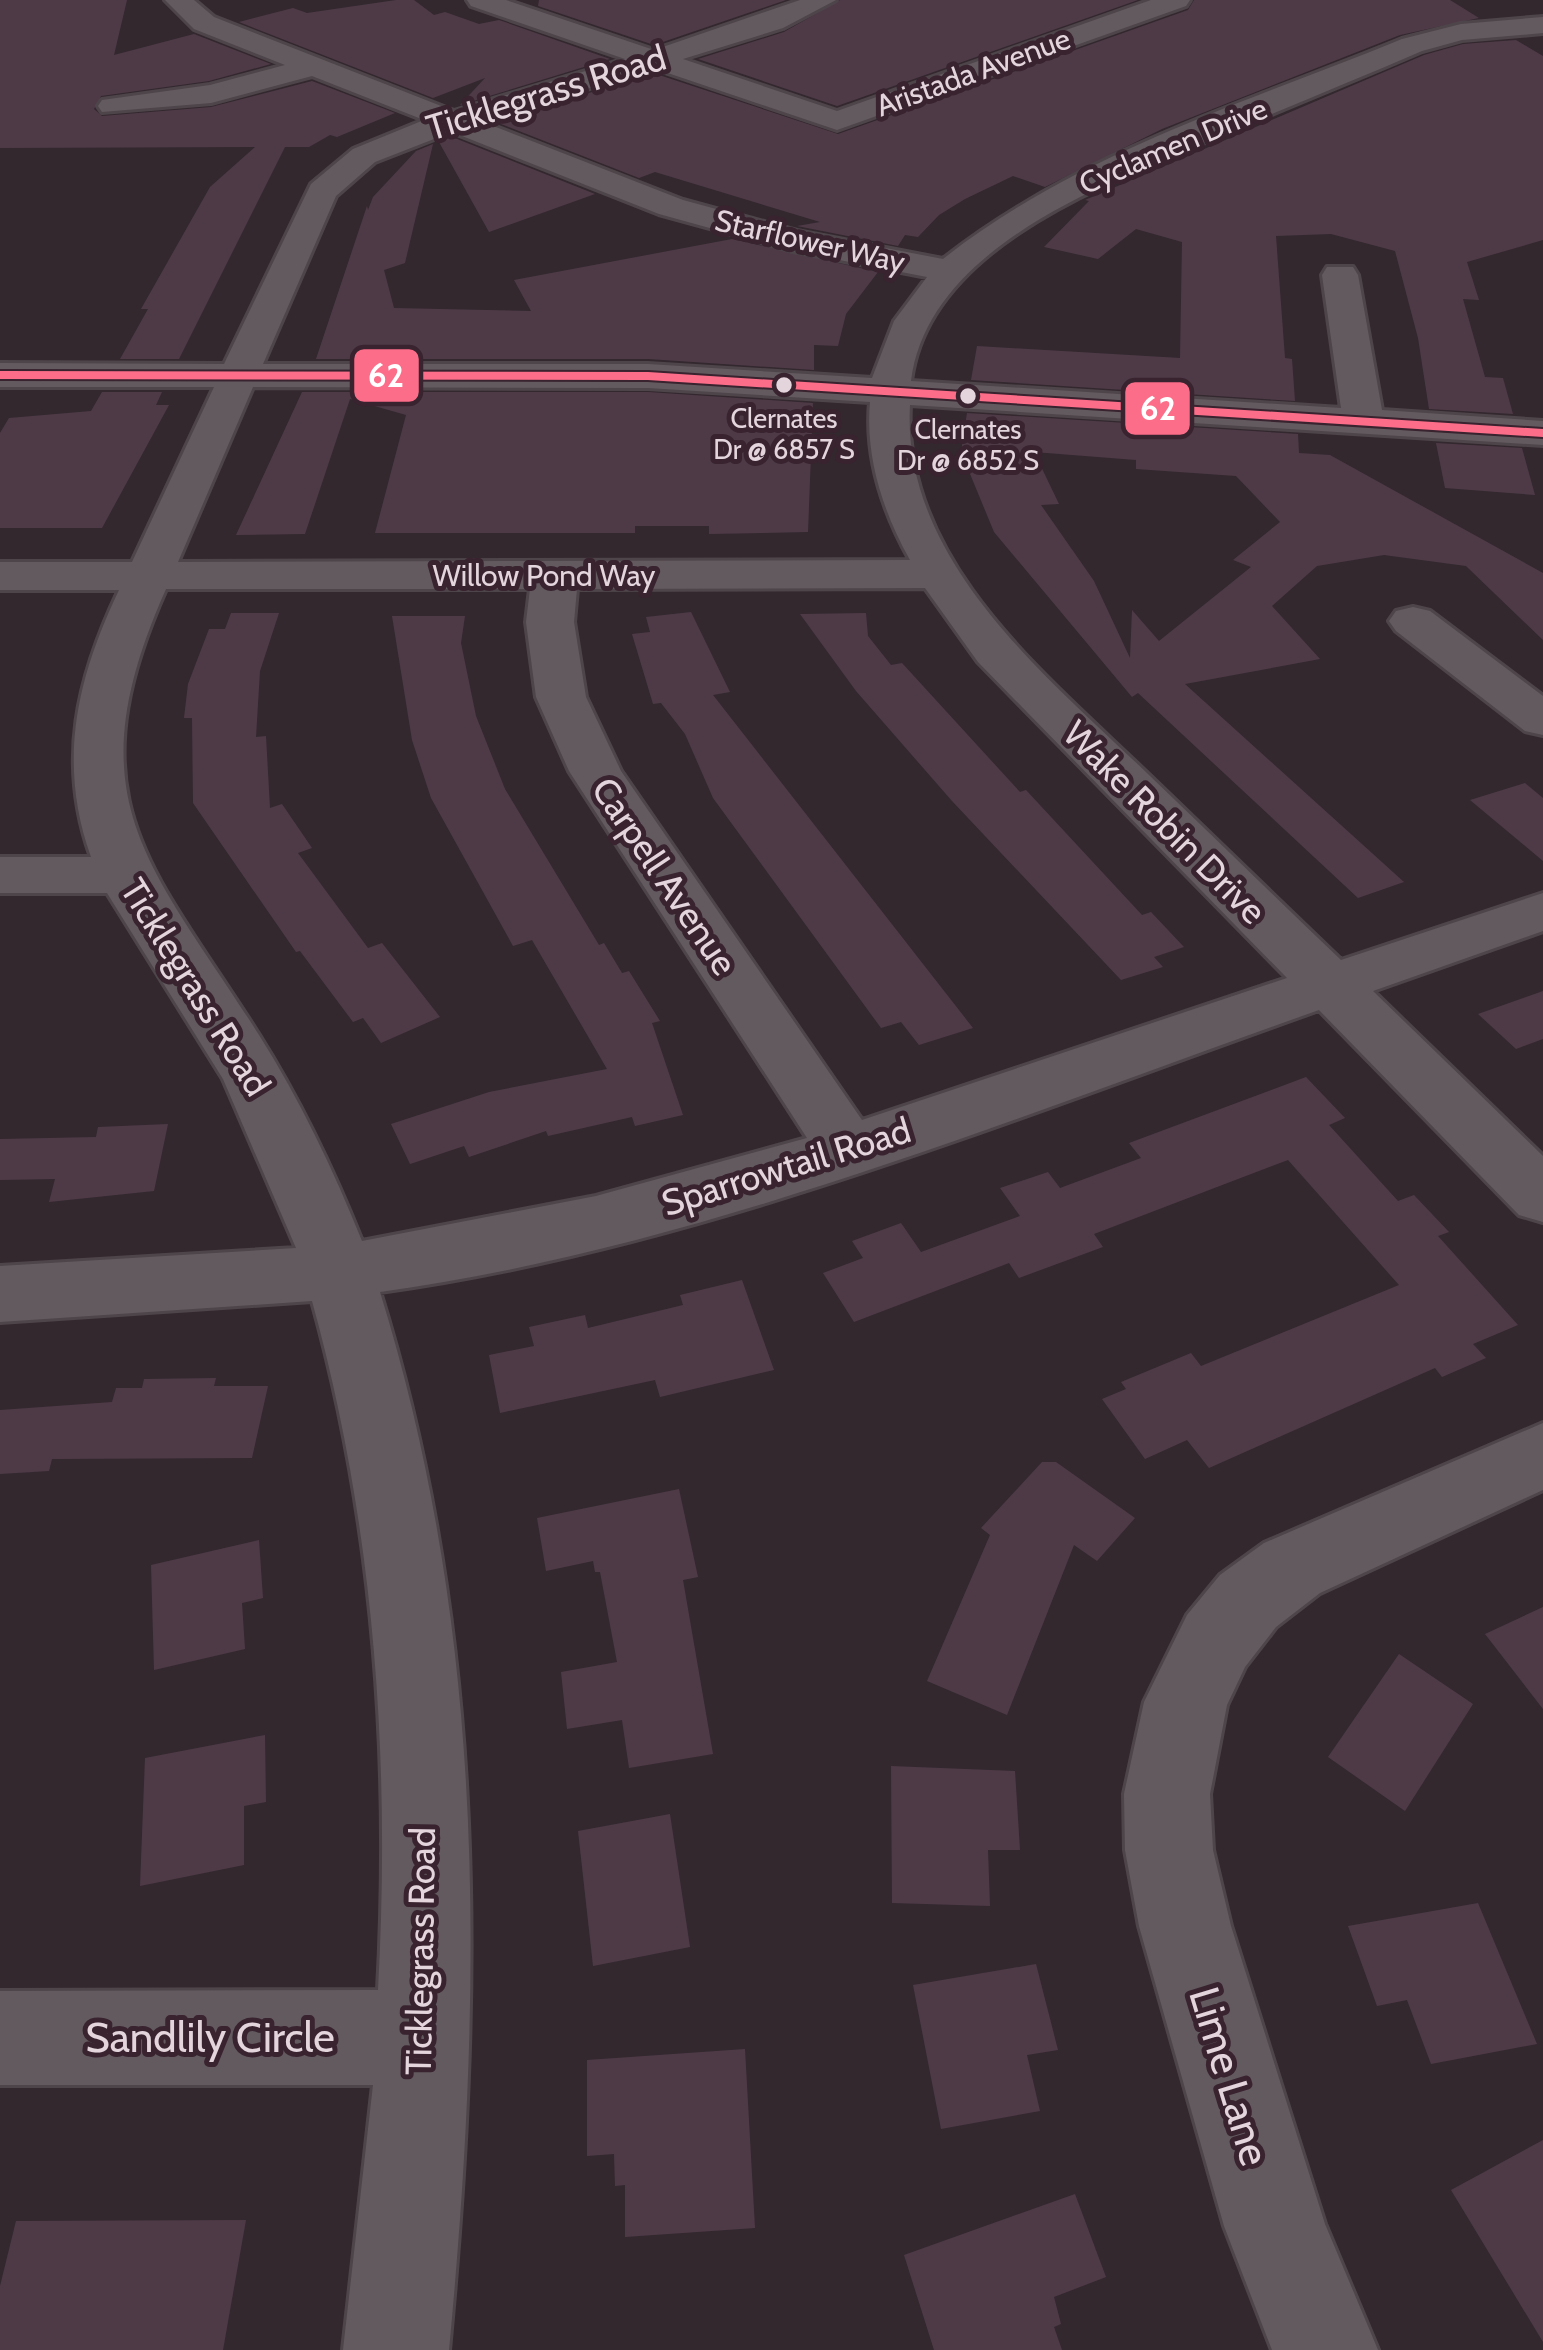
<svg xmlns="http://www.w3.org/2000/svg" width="1543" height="2350" viewBox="0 0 1543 2350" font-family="Cabin,sans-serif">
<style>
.building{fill:#4e3a47;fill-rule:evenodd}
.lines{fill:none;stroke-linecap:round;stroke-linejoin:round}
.minor-casing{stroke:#4e454a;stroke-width:6}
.minor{fill:#635a5f;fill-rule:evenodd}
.bus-1-casing{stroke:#38232f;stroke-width:12}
.bus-1{stroke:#fb6d88;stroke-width:8}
.bus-dot{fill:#e4d5dd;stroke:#38232f;stroke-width:4.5}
.labels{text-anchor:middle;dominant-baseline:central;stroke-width:10;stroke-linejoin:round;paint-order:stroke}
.far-bus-label{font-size:27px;fill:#e4d5dd;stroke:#38232f}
.far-street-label{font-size:30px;fill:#e4d5dd;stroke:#38232f}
.street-label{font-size:36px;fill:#e4d5dd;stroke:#38232f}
.near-street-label{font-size:42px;fill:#e4d5dd;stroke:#38232f}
.line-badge{stroke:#38232f;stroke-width:4.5}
.badge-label{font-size:33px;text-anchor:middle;font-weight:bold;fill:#fff}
</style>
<rect width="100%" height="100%" fill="#33282e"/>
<g class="building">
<path d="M0,0H127L114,55L194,34L271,64L209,81L101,96L94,109L102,116L211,107L312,81L395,113L337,137L330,135L309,147H285L179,359H120L148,309H141L210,187L255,147L0,148Z"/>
<path d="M396,0H414L434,15L445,12L479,24L499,20L610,59L460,105L485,78L433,98L239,22L293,8L307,13Z"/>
<path d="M539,0H786L654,45L538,6Z"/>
<path d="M840,0H1138L837,106L698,59L784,32Z"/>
<path d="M1194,0H1450L1479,18L1400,35L1162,129L1045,187L1013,176L965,199L939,215L918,237L905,235L898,246L797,226L820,222L655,172L639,178L496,122L653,73L838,134L1188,10Z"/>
<path d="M1516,40L1543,56V240L1467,262L1479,300L1463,299L1485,377L1503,378L1513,414L1429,409L1418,338L1395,251L1331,234L1276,236L1285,358L1292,359L1295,401L971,380L977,346L1180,358L1182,242L1136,229L1098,259L1044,247L1089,201L1085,200L1424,55L1463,44Z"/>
<path d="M452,137L595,194L489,232L439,142Z"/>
<path d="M433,144L405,263L384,270L394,308L531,311L514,280L732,239L878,272L846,314L838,346L814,345V370L648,359H316L367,206L368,210L373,197L416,151Z"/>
<path d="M102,392H162L156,405H169L102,528H0V433L9,418L91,411Z"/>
<path d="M302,392H648L813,403L808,532L709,534V526H635V533H375L406,415L350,399L305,534L236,535Z"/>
<path d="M967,413L1298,434L1299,453L1330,455L1543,573V640L1466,566L1384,555L1317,566L1272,606L1320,659L1185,684L1404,882L1358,898L1138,693L1132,697L994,532L961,452ZM1034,452L1136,460V469L1236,476L1280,522L1233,560L1251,567L1159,641L1132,610L1130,658L1094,581L1041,505L1059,504Z"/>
<path d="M1436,443L1522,448L1535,495L1445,488Z"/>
<path d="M691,612L730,692L713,695L973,1028L919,1045L901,1022L881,1028L713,798L685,734L661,703L653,704L632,634L650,632L646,617Z"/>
<path d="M231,613H279L260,671L256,737L266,736L270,808L282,804L312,848L298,853L368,948L382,943L440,1017L381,1043L363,1018L353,1022L300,951L296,952L193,803L192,718H184L188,684L209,629H225Z"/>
<path d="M866,613L868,636L891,665L902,663L1020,792L1026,790L1142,915L1151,912L1184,947L1154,957L1163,967L1121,980L952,801L856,691L800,614Z"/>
<path d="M392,616H465L461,643L476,716L505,789L599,945L604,943L622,973L629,971L660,1021L652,1023L683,1115L635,1126L632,1117L548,1136L546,1131L469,1157L464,1146L410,1164L391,1124L489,1092L607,1069L532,940L513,946L431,798L412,740Z"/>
<path d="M1525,783L1543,798V861L1470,800Z"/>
<path d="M1543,991V1039L1516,1049L1478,1014Z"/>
<path d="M1306,1077L1345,1118L1329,1125L1398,1201L1414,1195L1449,1232L1438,1236L1518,1325L1473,1344L1486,1358L1442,1377L1435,1368L1209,1468L1187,1440L1145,1459L1102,1399L1126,1389L1121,1382L1191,1353L1201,1366L1399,1285L1288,1160L1094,1234L1103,1247L1019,1278L1009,1263L854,1322L823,1273L863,1258L852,1241L901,1223L921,1252L1020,1216L1000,1188L1048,1172L1060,1188L1141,1158L1129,1143Z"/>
<path d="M168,1124L154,1191L49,1202L55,1179L0,1180V1139L96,1137L98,1127Z"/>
<path d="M742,1280L774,1370L660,1397L655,1380L500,1413L489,1355L534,1346L529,1327L585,1315L588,1328L683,1305L680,1295Z"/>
<path d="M216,1378L214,1386H268L252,1458L52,1459L49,1471L0,1474V1410L112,1402L116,1388H142L144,1379Z"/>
<path d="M1042,1462H1056L1135,1518L1097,1561L1074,1545L1007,1715L927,1681L990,1535L981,1528Z"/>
<path d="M679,1489L698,1577L683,1580L713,1754L629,1768L622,1720L567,1729L561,1672L617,1662L600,1572H595L593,1561L546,1571L537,1518Z"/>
<path d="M259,1540L263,1598L242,1603L245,1649L154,1670L151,1565Z"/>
<path d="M1543,1607V1709L1485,1634Z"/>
<path d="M1399,1654L1473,1704L1405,1811L1328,1757Z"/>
<path d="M265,1735L266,1802L244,1806V1865L140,1886L145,1758Z"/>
<path d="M891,1766L1015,1771L1020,1850H988L990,1906L892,1903Z"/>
<path d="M670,1814L690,1947L593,1966L578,1831Z"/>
<path d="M1478,1903L1537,2044L1431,2064L1407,2000L1377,2006L1348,1926Z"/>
<path d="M1036,1964L1058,2050L1027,2055L1040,2111L941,2129L913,1985Z"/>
<path d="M745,2049L755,2228L625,2237V2185L615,2186L614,2154L587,2156V2060Z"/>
<path d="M1543,2140V2342L1451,2190Z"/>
<path d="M1075,2194L1106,2277L1054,2297L1061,2324L1054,2327L1062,2350H934L904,2255Z"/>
<path d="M246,2220L223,2350H0V2286L16,2221Z"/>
</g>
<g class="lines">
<g class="minor-casing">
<g id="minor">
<path d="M165,0H194L214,17L454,111L625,59L471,6L467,0H506L654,50L800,0H836L783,28L683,59L837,111L1151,0H1190L1186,6L837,130L653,68L483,122L683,200L797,231L943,259C1077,153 1246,103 1402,39L1461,24L1543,17V33L1462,40L1422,51C1355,80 1287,107 1220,136C1112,181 928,245 911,381L1341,408L1322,275L1327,267H1353L1358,275L1382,410L1543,421V445L910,405C901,562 1049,678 1150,776C1214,837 1277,899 1341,960L1543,893V931L1373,991L1543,1156V1222L1519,1215L1319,1010C1019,1116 695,1249 380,1292C488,1640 483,1991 449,2350H343L373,2085H0V1991L378,1990C391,1757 374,1525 312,1301L0,1322V1266L296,1248L223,1079L107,893H0V857H91C57,762 77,678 119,590H0V562H132L214,387H0V363L224,364L311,184L353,149L424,120L312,76L211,103L102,112L98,106L102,100L210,85L285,65L194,29ZM452,132L659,214L793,251L927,277L894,321L872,378L648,364H263L336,196L375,162ZM253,387L648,388L870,402C865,457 883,512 910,560L178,562ZM925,588L978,662L1287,978L862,1120L621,771L586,697L574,622L577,589ZM166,589H530L526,622L536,697L569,771L807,1138L596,1196L362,1241C333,1169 300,1100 259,1035C150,863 71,801 166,589Z"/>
<path d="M1413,607L1430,611L1543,696V735L1525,731L1396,631L1389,621L1396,611Z"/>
<path d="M1543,1423V1490L1320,1593L1276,1627L1245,1667L1227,1705L1210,1794L1213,1850L1231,1926L1325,2224L1378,2350H1272L1224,2226L1139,1926L1125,1850L1124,1794L1144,1702L1187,1615L1220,1575L1264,1543Z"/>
</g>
</g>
<use href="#minor" class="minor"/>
<g class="bus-1-casing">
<path id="bus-1" d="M0,375L648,376L1543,433"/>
</g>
<use href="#bus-1" class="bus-1"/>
</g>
<g class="bus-dot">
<circle cx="784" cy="385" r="10"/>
<circle cx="968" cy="396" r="10"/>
</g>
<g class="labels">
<g class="far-bus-label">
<text x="784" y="418">Clernates<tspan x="784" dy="31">Dr @ 6857 S</tspan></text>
<text x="968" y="429">Clernates<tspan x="968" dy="31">Dr @ 6852 S</tspan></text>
</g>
<g class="far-street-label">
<text transform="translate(973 72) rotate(-20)">Aristada Avenue</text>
<text transform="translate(1173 146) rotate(-23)">Cyclamen Drive</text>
<text transform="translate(810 241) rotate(13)">Starflower Way</text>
<text x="544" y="575">Willow Pond Way</text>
</g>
<g class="street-label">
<text transform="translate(546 92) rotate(-17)">Ticklegrass Road</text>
<text transform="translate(1165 822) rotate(45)">Wake Robin Drive</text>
<text transform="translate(665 876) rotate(56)">Carpell Avenue</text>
<text transform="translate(196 987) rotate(58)">Ticklegrass Road</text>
<text transform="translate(786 1166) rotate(-17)">Sparrowtail Road</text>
<text transform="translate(420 1951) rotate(-89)">Ticklegrass Road</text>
</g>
<g class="near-street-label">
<text x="210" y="2037">Sandlily Circle</text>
<text transform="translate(1230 2076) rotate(73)">Lime Lane</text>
</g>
</g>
<g class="line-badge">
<rect x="352" y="347" width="69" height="57" rx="12" fill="#fb6d88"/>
<rect x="1123" y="380" width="69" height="57" rx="12" fill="#fb6d88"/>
</g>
<g class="badge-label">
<text x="386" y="387">62</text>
<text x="1158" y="420">62</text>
</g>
</svg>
